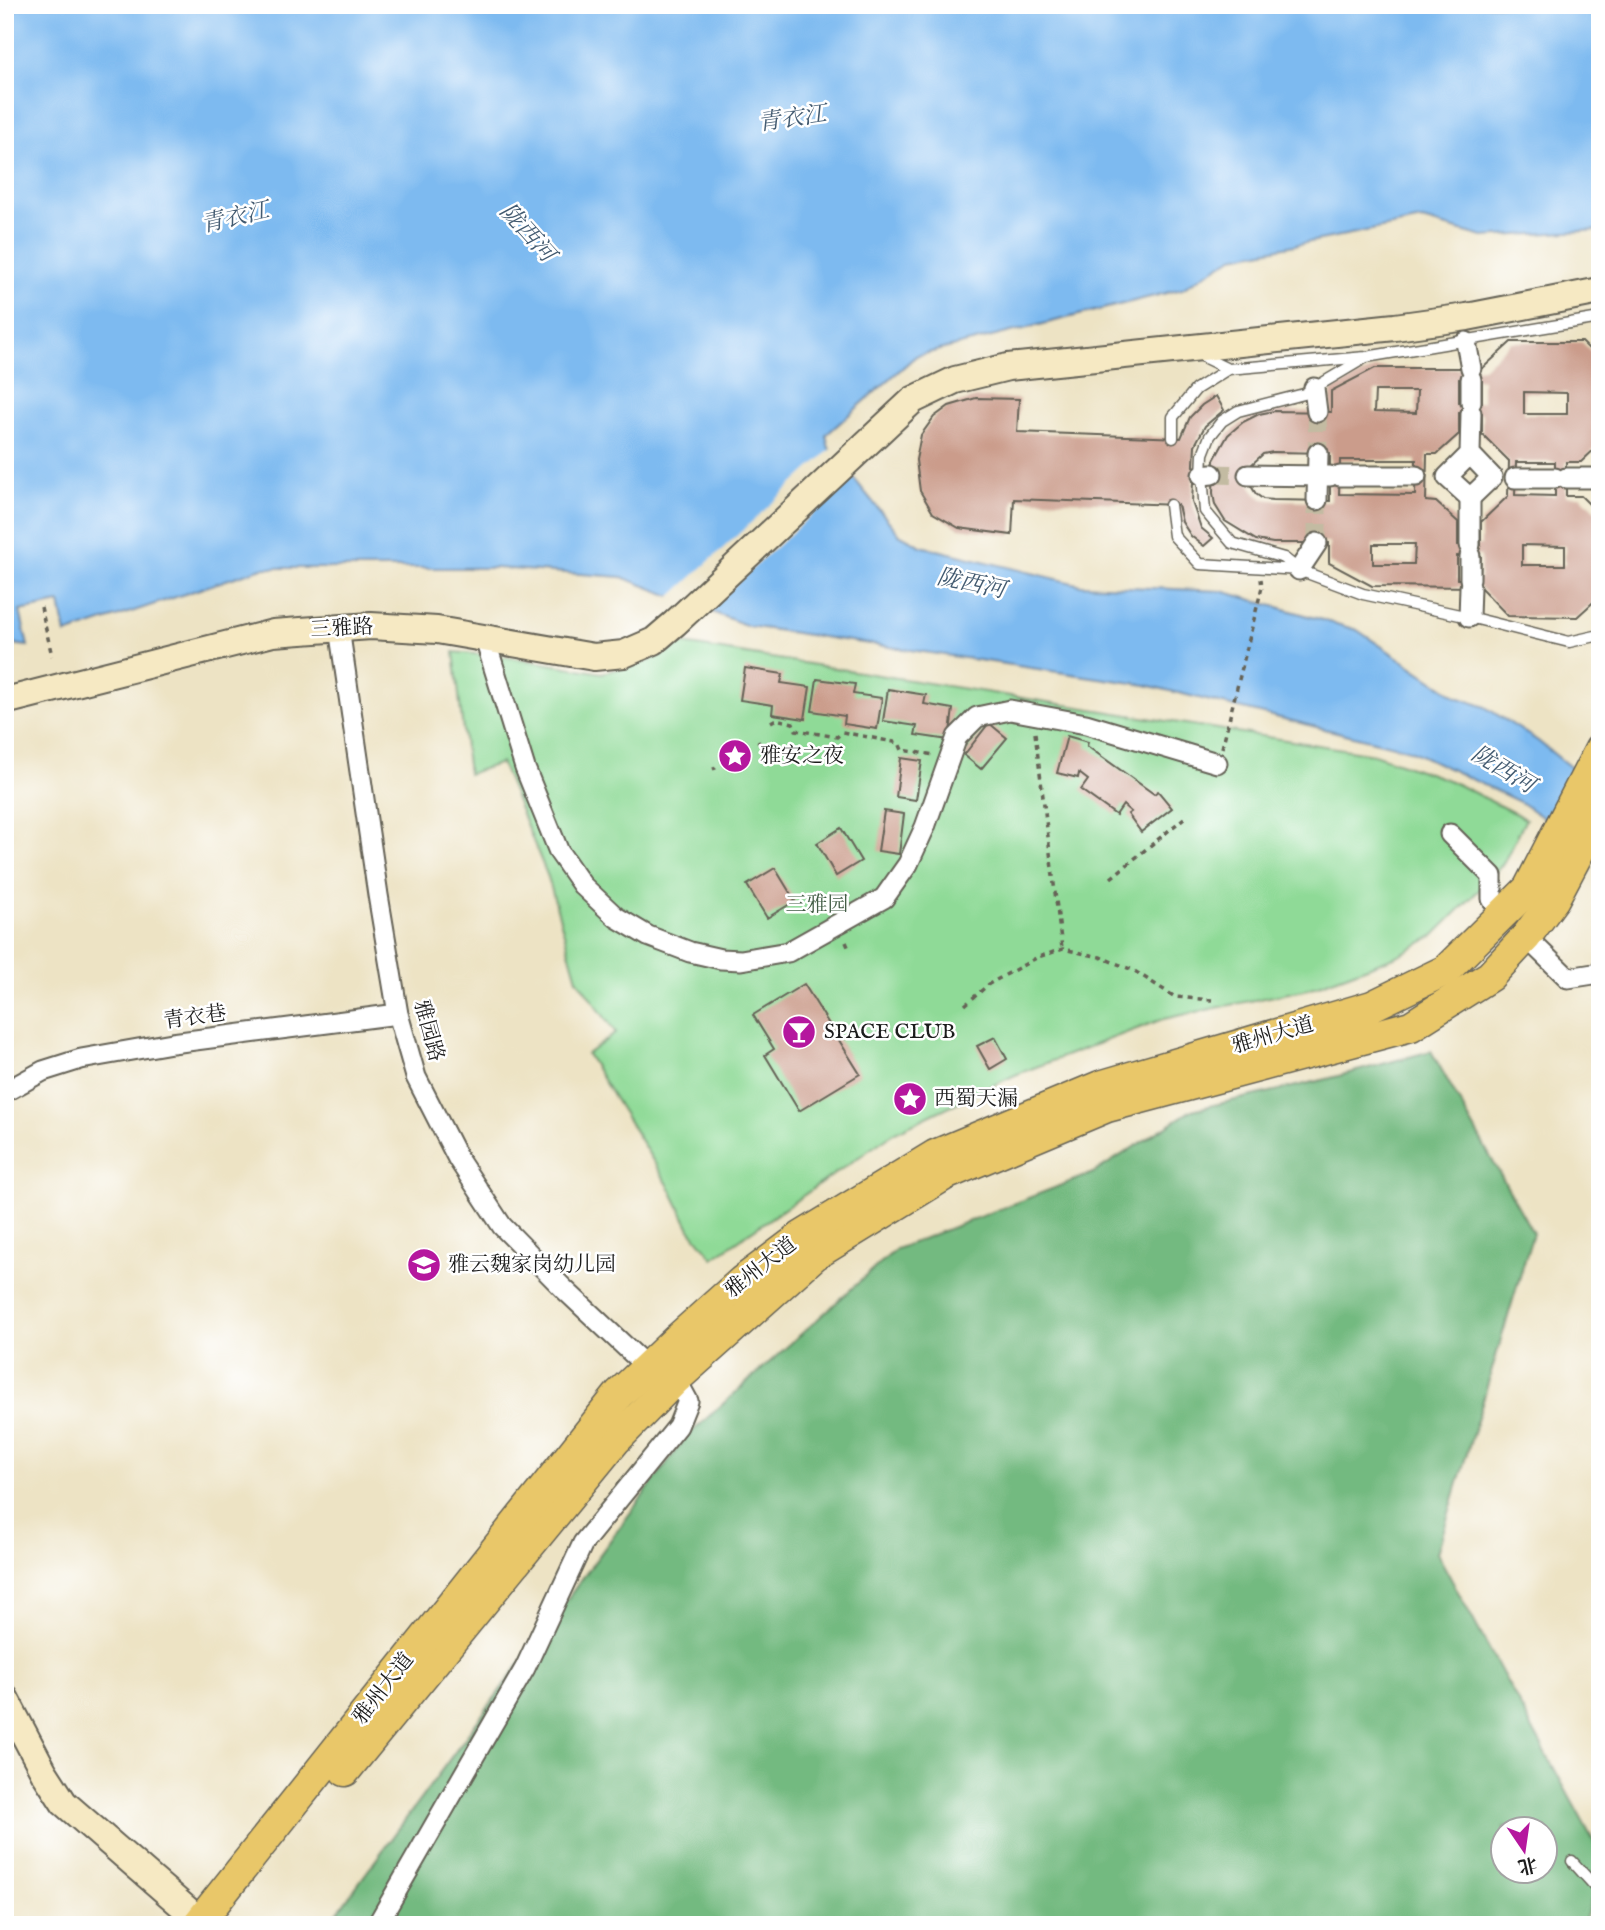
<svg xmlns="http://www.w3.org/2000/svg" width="1605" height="1930" viewBox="0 0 1605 1930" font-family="'IM FELL English','Noto Serif SC',serif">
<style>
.green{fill:#8fda97;stroke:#567b5a;stroke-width:2}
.forest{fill:#73ba80;stroke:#486b4e;stroke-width:2;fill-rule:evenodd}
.water{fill:#7dbaf0;stroke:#4c6b86;stroke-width:2}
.pier{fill:#ede3c4}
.building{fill:#cb9c8b;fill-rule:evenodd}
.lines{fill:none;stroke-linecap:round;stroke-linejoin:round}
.street-tunnel{stroke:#c3bba2;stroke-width:19;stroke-dasharray:19 10;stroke-linecap:butt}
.lane-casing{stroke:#656257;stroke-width:13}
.street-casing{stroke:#656257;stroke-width:23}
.secondary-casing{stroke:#656257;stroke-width:30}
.primary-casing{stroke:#656257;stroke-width:33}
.path{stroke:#656257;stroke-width:3.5;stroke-dasharray:5 5;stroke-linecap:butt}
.lane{stroke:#fff;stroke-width:10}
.street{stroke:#fff;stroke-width:19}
.secondary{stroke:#f6e9c3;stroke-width:26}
.primary{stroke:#e9c769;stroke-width:30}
.labels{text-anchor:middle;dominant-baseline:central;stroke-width:5;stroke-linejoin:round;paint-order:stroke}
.street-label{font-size:21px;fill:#1c1c1c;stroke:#fff}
.poi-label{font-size:21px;fill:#1c1c1c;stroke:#fff;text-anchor:start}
.park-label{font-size:21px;fill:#445e47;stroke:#fff}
.water-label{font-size:23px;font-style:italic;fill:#435b71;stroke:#fff}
</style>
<rect width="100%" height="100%" fill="#fff"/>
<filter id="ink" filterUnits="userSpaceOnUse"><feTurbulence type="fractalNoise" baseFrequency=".0143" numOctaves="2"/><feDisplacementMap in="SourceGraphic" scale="14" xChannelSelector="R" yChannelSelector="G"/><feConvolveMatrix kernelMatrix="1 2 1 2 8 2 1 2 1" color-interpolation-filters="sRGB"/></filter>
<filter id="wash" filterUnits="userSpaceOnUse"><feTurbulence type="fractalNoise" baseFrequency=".00686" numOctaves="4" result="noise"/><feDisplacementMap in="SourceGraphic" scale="28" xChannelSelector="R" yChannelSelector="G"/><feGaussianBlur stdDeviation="1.57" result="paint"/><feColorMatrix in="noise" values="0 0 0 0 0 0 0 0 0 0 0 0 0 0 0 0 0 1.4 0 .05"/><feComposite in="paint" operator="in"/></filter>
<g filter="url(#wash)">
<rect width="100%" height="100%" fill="#ede3c4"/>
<path class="green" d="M677,643L1374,754L1451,781L1526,819L1503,864L1483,886L1433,936L1397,956L1308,989L1163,1019L1015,1075L895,1132L713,1258L690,1229L670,1188L587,1054L616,1033L577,979L548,877L501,763L468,774L454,652L507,657L602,673L649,661L666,653Z"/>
<path class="forest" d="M1431,1051L1533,1233L1437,1553L1600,1853V1877L1582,1925H328L686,1437L896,1249L1093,1173L1192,1110L1327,1079ZM1504,1828H1546V1870H1504Z"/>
<path class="water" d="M29,5H1600V230L1483,237L1422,220L1233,257L1182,289L916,356L826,435L829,448L899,534L921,546L1081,585L1222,591L1357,630L1457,697L1485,707L1538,741L1600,791V856L1520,802L1410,750L1146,685L748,626L622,577L496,568H262L66,634L60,603L20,611L28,646L5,643V12Z"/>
<path class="pier" d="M833,447L855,475L704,613L668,599Z"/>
<g id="blocks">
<g class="building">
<path d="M1511,342H1582L1600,360V444L1581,462H1566V496H1581L1600,515V596L1577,617L1508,616L1480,587L1372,586L1329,563V543H1273L1256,540L1225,521L1215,505L1213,493L1214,460L1228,435L1243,422L1259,414L1274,411L1331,412V391L1375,368H1483ZM1459,379H1482V402H1459ZM1375,391H1417L1416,413L1374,412ZM1524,392L1567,393V414H1524ZM1459,413H1482V434L1509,461L1508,496L1481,522V545H1458V522L1436,502L1426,501L1427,454H1437L1459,434ZM1273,452L1330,453V501L1273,500L1263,499L1256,494L1248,481L1251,465L1263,454ZM1340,460H1416L1415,495L1339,494ZM1516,462H1555V496L1515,495ZM1373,544H1415L1414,564H1373ZM1522,545L1565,546V565H1522ZM1457,556H1481L1480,579H1457Z"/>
<path d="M1216,396L1224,410L1205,426L1195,445L1192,502L1201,528L1213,538L1204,546L1191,536L1182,522L1178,505L1014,499L1012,535L959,528L933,513L920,491L916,460L921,435L934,417L949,406L976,398L1019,399L1017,432L1181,438L1190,417L1202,405Z"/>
<path d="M745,668L783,674L781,683L810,687L805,719L772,714L773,705L740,700Z"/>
<path d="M817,679L855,684L853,694L882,698L877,729L844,724L845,716L812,711Z"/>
<path d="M888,689L926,695L924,704L953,709L949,740L915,735L917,726L883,721Z"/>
<path d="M989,723L1007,738L981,769L964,755Z"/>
<path d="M1067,736L1088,742L1087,746L1154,794L1158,791L1172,808L1141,832L1128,814L1131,812L1123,805L1116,815L1081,790L1088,780L1079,773L1078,778L1057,773Z"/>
<path d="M901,758L922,761L916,800L896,797Z"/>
<path d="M884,811L904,814L899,854L878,851Z"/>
<path d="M841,828L861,861L836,876L817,843Z"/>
<path d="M775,868L795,901L767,918L747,885Z"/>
<path d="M804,984L860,1074L799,1111L765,1055L774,1049L753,1015Z"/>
<path d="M995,1037L1007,1059L990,1069L977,1046Z"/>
</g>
</g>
</g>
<g filter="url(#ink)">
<use href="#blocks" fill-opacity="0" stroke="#656257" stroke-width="2"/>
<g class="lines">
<g class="street-tunnel">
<path d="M1317,412L1318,453"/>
<path d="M1212,474L1248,475"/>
<path d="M1317,543V500"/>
</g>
<g class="lane-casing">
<g id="lane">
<path d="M1201,352L1205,358L1228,369L1366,357L1600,318"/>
<path d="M1173,438V417L1196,389L1228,369"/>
<path d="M1170,505L1174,536L1200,564L1299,570L1363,594L1469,617L1569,642L1600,635"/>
<path d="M1299,570L1284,558L1232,543L1205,511L1202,475L1203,454L1210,436L1222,421L1238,411L1304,394L1363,359"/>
<path d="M1572,1861L1600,1892"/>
</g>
</g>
<g class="street-casing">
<g id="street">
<path d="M1466,342L1471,368"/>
<path d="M1314,388L1317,412"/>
<path d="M1471,402V379"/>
<path d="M1470,454L1447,477L1470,498L1492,477L1470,454L1471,413"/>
<path d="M1202,475L1212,474"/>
<path d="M1248,475L1330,476"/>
<path d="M1340,476H1416"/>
<path d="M1515,478H1555"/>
<path d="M1566,478H1600"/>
<path d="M1317,500L1318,453"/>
<path d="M1470,545V498"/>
<path d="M1299,570L1317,543"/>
<path d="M1470,579V556"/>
<path d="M1469,617L1470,587"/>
<path d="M339,628L378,895L398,1014L416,1077L458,1159L502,1226L564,1289L647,1367"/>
<path d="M485,639L525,768L559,852L582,885L616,917L648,936L690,952L721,959L741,960L788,952L884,898L908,864L925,827L957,737L977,717L1010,710L1086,724L1217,763"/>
<path d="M1450,834L1492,876V899L1504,914"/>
<path d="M1526,937L1568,978L1600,973"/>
<path d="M5,1092L43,1071L81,1059L172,1043L398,1014"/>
<path d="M377,1925L525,1668L583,1543L678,1426L688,1401L676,1379"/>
</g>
</g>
<g class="secondary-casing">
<g id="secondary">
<path d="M5,701L273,633L371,626L437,630L594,657L624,654L654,641L675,623L913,400L955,380L1008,367L1395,327L1467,317L1600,291"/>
<path d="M5,1698L44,1772L64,1803L200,1921"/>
</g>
</g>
<g class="primary-casing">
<g id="primary">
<path d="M345,1771L615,1441L676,1379L815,1255L945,1175L1107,1107L1411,1026L1490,976L1526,937L1554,899L1600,812"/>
<path d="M197,1925L619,1394L677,1339L742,1281L802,1236L935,1155L1100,1086L1372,1006L1446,970L1528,889L1600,749"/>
</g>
</g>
<g class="path">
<path d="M41,607L52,656"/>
<path d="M771,722L776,719L793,723L796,730L837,737L842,732L899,743L902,750L934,755"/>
<path d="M1035,733L1062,948"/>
<path d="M758,741L759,743"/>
<path d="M746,747L748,750"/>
<path d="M1222,748L1262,587L1261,579"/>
<path d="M714,767L715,770"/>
<path d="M1111,878L1184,818"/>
<path d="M846,942L849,949"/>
<path d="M965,1005L989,984L1038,957L1063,949L1100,957L1133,970L1175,997L1212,1000"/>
</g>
<use href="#lane" class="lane"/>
<use href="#street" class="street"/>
<use href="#secondary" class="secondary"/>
<use href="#primary" class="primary"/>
</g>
</g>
<defs>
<g id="sight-disc" transform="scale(1.75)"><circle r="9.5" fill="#b5179e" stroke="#fff"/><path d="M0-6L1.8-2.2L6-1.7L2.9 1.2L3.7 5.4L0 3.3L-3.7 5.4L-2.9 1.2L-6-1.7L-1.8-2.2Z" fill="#fff"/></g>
<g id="bar-disc" transform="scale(1.75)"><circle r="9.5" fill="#b5179e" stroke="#fff"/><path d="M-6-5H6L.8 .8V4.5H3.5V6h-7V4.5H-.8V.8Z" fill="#fff"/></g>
<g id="school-disc" transform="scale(1.75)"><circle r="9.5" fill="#b5179e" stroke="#fff"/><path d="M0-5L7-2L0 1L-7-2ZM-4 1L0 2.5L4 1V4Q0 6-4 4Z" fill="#fff"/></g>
</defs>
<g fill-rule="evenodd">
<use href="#sight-disc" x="735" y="756"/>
<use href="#bar-disc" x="799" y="1032"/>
<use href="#sight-disc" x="910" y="1099"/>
<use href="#school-disc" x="424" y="1265"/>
</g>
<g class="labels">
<g class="street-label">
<text transform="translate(342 629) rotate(-3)">三雅路</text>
<text transform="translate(195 1018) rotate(-8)">青衣巷</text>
<text transform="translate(428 1031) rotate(75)">雅园路</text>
<text transform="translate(1273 1036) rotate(-16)">雅州大道</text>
<text transform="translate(761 1268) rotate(-38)">雅州大道</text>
<text transform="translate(384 1689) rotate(-52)">雅州大道</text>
</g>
<g class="poi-label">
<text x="760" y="756">雅安之夜</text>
<text x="824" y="1032">SPACE CLUB</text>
<text x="934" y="1099">西蜀天漏</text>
<text x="448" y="1265">雅云魏家岗幼儿园</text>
</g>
<g class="park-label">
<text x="817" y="905">三雅园</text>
</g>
<g class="water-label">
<text transform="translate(792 119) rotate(-8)">青衣江</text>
<text transform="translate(235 218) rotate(-13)">青衣江</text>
<text transform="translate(527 233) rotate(48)">陇西河</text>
<text transform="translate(971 584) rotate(12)">陇西河</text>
<text transform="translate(1503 770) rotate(31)">陇西河</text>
</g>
</g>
<rect width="1605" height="1930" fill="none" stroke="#fff" stroke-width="28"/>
<g transform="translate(1524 1850) rotate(167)"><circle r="33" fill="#ffffff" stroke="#a4a4a4" stroke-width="2"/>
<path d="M0-5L12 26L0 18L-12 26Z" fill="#b5179e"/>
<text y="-10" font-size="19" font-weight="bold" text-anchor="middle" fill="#1c1c1c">北</text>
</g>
</svg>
